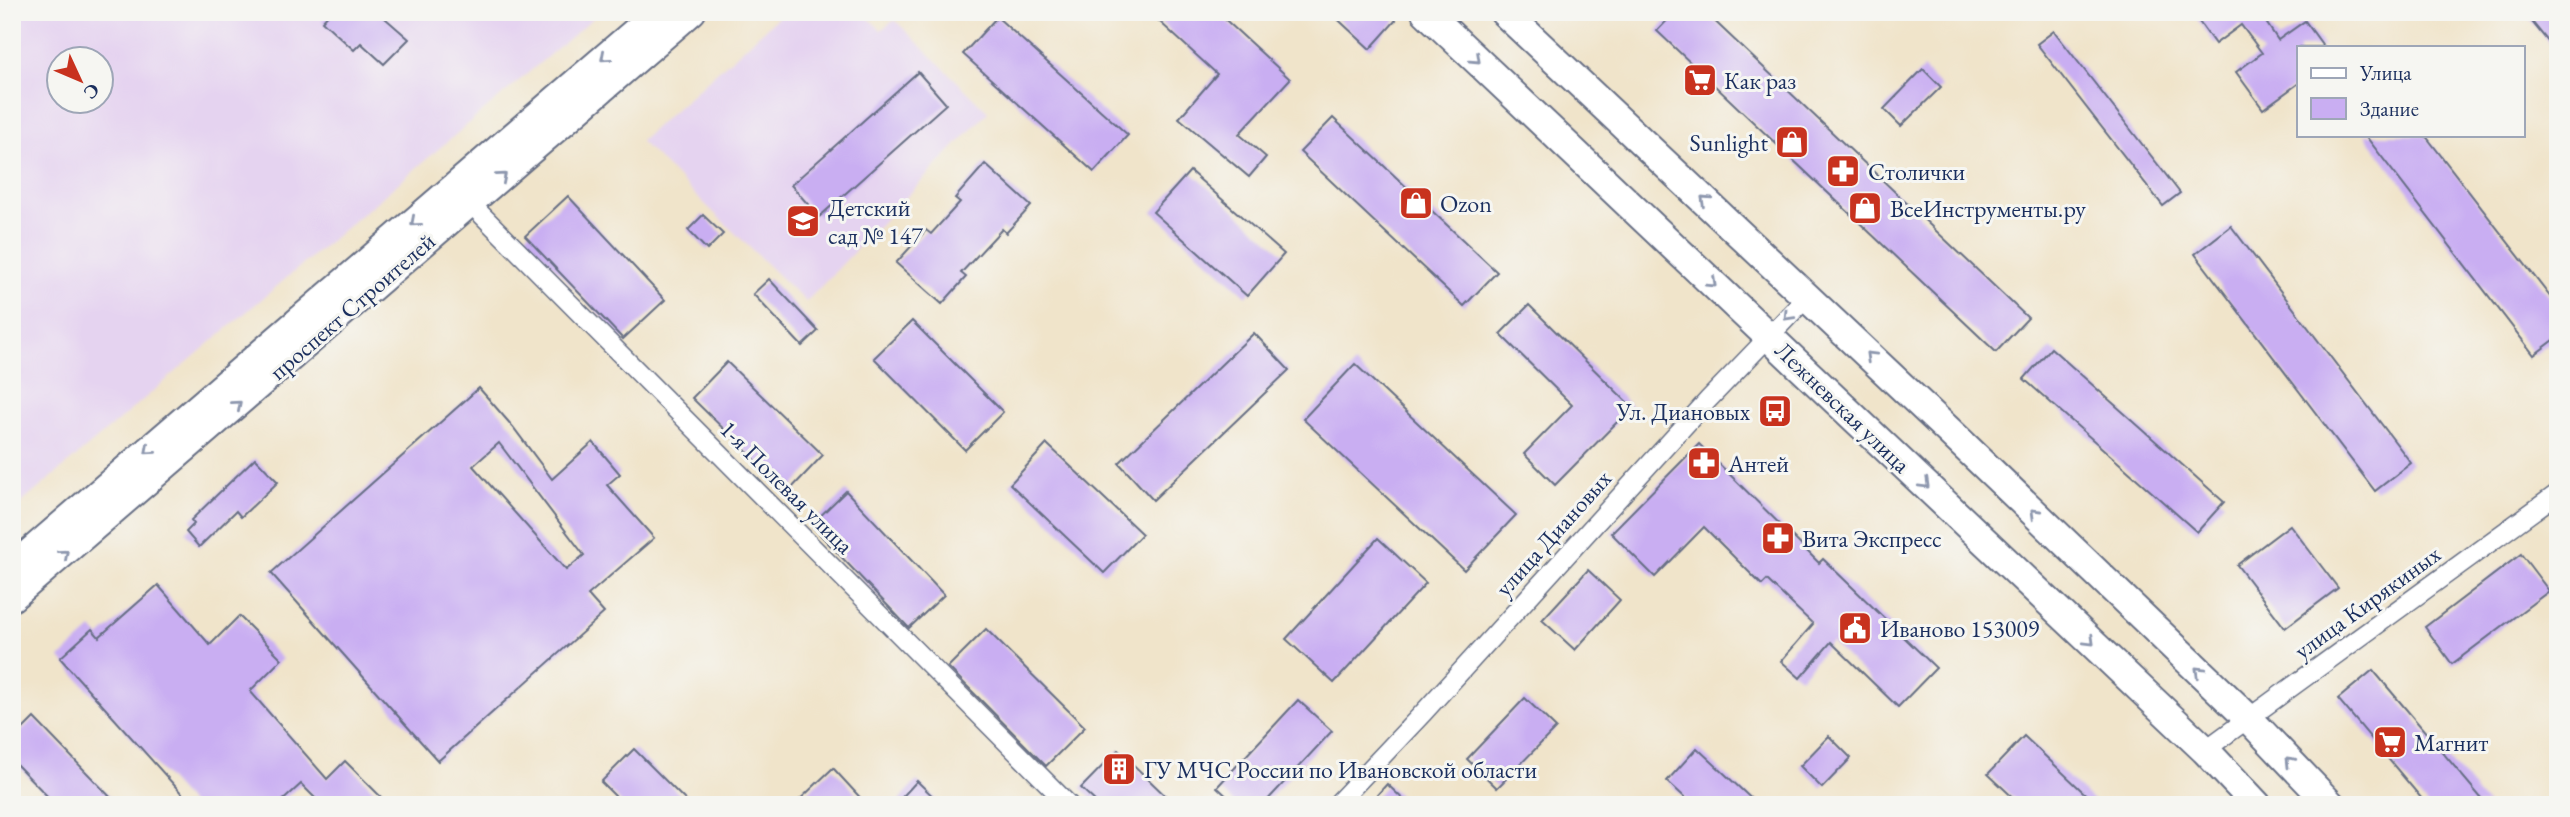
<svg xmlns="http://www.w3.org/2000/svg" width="2570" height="817" viewBox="0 0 2570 817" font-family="'EB Garamond',serif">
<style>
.built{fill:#e5d3f0;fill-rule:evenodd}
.building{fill:#c9aef2;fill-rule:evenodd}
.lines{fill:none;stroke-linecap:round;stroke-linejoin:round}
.minor-casing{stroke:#666e84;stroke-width:21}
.primary-casing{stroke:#666e84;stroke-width:30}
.trunk-casing{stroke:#666e84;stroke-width:32}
.minor{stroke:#fff;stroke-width:18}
.primary{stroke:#fff;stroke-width:26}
.trunk{stroke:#fff;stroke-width:28}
.oneway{stroke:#8d97ae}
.labels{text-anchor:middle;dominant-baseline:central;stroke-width:6;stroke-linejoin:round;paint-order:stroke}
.poi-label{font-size:24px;fill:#1b2f5e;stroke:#f6f6f2;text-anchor:start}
.street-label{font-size:24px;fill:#1b2f5e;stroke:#f6f6f2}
</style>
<rect width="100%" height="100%" fill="#f6f6f2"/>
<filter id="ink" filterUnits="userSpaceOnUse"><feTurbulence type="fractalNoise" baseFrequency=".0143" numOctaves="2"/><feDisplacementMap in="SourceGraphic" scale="14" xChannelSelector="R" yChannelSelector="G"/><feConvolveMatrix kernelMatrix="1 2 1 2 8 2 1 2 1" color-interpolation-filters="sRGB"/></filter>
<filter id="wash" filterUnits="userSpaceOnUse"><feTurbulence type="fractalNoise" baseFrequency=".00686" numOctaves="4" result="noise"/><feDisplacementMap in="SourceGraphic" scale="28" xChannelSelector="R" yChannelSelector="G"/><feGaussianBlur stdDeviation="1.57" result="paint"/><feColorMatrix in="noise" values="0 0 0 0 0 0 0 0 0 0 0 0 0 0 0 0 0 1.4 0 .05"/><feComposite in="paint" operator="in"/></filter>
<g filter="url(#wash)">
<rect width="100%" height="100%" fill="#f0e4ca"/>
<g class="built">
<path d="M12,12H600L12,511ZM60,60H102V102H60Z"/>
<path d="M784,12H862L881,30L895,20L988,112L806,302L640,141Z"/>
</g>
<g id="blocks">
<g class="building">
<path d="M330,12H378L409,39L384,64L361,43L354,50L322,21Z"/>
<path d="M1149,12H1217L1290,79L1239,134L1266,157L1249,177L1179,118L1217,74Z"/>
<path d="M1330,12H1388L1396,20L1370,49Z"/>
<path d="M1675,12H1705L2028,318L1996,352L1657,31Z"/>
<path d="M2192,12H2259L2278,40L2305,21L2324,47H2299V83L2263,109L2236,72L2262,53L2241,25L2215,44Z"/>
<path d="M2524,12H2558V54Z"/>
<path d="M997,17L1128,135L1094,172L963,54Z"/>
<path d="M2054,31L2180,193L2163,206L2037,44Z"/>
<path d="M1923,69L1941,87L1901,126L1884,109Z"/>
<path d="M918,72L946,104L819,217L791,185Z"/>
<path d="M1333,118L1497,272L1464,306L1300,152Z"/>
<path d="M2365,135H2425L2558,307V337L2534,355Z"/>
<path d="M985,164L1031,206L1006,233L1002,229L961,273L966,277L942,304L896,263L926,230L931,234L960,202L955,198Z"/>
<path d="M1190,171L1284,254L1247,296L1153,212Z"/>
<path d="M568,196L665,300L623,339L525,236Z"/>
<path d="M703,215L723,234L707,250L688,230Z"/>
<path d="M2231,226L2411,463L2375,491L2195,254Z"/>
<path d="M769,279L818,331L802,346L753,294Z"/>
<path d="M1529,305L1632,407L1555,485L1524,454L1572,405L1500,334Z"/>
<path d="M912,321L1003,412L965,450L874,358Z"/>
<path d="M1254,333L1289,370L1153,500L1119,463Z"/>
<path d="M2051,348L2224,502L2197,532L2024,379Z"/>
<path d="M727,362L823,455L788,492L692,398Z"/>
<path d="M1355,364L1516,515L1464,570L1303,419Z"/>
<path d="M479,388L513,427L552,479L593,442L620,474L607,485L654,538L588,595L604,613L438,761L271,573ZM499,443L584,555L566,570L473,466Z"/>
<path d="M1047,444L1142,534L1104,573L1010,484Z"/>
<path d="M1699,444L1819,563L1823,559L1936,668L1898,707L1831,642L1800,678L1781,661L1813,624L1767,580L1762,585L1704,527L1655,577L1611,533Z"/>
<path d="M255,458L278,482L241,517L236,511L199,547L186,532L194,524L191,520Z"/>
<path d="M846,491L944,595L909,628L811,525Z"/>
<path d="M2290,525L2338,588L2285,628L2237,565Z"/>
<path d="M1378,538L1426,583L1334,683L1286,639Z"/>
<path d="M2521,554L2549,591L2452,664L2425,627Z"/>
<path d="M1588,570L1620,600L1575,650L1542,620Z"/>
<path d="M158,585L210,645L239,616L282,659L250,691L327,779L345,761L389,805H322L301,784L278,805H192L60,658L92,629L99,637Z"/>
<path d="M986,629L1085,727L1046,766L948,667Z"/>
<path d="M2373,670L2487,805H2427L2338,699Z"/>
<path d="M1525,698L1556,728L1497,788L1467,759Z"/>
<path d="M1298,700L1332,731L1263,805H1236L1217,787Z"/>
<path d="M34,718L118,805H56L12,760V740Z"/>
<path d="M1829,736L1851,758L1822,788L1800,766Z"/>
<path d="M2024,736L2097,805H2021L1988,774Z"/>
<path d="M1697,748L1758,805H1693L1667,781Z"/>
<path d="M634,749L690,805H624L601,782Z"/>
<path d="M1118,750L1175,805H1099L1081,788Z"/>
<path d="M833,768L867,805H794Z"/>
<path d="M917,781L942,805H895Z"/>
<path d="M1387,784L1409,805H1368Z"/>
</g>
</g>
</g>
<g filter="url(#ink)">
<use href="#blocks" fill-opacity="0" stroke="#666e84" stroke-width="2"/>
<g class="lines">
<g class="minor-casing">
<g id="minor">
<path d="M471,204L1069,805"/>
<path d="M2205,750L2558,493"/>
<path d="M1336,805L1423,713L1708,400L1808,296"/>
</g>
</g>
<g class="primary-casing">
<g id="primary">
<path d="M12,567L657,12"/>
<path d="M12,598L692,12"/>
</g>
</g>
<g class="trunk-casing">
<g id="trunk">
<path d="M1426,12L2205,750L2257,805"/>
<path d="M1504,12L1950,432L2248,718L2331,805"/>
</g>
</g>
<use href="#minor" class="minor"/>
<use href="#primary" class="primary"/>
<use href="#trunk" class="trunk"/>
</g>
<defs><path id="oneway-chevron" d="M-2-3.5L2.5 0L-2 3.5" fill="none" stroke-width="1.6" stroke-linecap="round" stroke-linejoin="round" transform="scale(1.75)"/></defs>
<g class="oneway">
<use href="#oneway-chevron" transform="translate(605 57) rotate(139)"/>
<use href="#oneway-chevron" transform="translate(1476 59) rotate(43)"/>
<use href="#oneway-chevron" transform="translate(502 177) rotate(-41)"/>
<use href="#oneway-chevron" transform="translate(1705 200) rotate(-137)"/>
<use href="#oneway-chevron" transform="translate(415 222) rotate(139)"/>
<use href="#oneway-chevron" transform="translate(1712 283) rotate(43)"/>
<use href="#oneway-chevron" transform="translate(1788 316) rotate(134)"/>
<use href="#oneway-chevron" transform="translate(1870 356) rotate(-136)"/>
<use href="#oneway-chevron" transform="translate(237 405) rotate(-41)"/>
<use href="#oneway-chevron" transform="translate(149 450) rotate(139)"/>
<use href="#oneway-chevron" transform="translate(1925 484) rotate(44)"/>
<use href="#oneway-chevron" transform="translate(2035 513) rotate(-136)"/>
<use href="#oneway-chevron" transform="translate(64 554) rotate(-41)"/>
<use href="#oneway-chevron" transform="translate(2090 641) rotate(44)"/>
<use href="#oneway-chevron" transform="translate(2199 671) rotate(-136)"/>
<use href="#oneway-chevron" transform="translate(2290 761) rotate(-134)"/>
</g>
</g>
<defs>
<g id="supermarket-square" transform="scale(1.75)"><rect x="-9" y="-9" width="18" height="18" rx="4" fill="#c8321e" stroke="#f6f6f2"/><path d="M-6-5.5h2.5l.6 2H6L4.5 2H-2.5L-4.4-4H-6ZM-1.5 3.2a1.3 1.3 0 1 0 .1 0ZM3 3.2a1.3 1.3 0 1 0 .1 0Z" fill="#fff"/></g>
<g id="shop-square" transform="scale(1.75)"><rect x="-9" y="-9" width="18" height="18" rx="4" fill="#c8321e" stroke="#f6f6f2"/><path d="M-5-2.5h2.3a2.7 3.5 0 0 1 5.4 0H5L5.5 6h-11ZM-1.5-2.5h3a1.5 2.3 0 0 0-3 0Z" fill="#fff"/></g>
<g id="pharmacy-square" transform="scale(1.75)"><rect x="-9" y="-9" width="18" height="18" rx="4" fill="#c8321e" stroke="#f6f6f2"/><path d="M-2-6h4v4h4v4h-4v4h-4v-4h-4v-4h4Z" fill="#fff"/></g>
<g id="school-square" transform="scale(1.75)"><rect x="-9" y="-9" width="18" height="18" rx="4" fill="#c8321e" stroke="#f6f6f2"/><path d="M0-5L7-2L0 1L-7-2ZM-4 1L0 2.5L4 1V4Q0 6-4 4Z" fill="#fff"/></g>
<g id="bus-square" transform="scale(1.75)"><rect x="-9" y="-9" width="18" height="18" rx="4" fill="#c8321e" stroke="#f6f6f2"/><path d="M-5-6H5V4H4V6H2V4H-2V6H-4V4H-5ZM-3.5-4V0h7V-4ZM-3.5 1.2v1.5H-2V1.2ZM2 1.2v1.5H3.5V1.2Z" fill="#fff"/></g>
<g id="civic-square" transform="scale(1.75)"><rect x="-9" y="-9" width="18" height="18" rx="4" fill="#c8321e" stroke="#f6f6f2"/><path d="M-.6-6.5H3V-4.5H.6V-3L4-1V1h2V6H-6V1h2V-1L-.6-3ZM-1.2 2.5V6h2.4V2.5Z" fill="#fff"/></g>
<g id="building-square" transform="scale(1.75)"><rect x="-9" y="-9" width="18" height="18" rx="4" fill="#c8321e" stroke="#f6f6f2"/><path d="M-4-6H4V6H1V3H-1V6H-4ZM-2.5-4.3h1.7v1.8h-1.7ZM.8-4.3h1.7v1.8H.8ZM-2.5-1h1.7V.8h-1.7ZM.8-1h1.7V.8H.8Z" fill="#fff"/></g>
</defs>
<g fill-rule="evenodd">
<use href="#supermarket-square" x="1700" y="80"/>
<use href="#shop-square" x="1792" y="142"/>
<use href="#pharmacy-square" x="1843" y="171"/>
<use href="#shop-square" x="1416" y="203"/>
<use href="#shop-square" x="1865" y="208"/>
<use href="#school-square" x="803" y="221"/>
<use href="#bus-square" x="1775" y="411"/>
<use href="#pharmacy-square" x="1704" y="463"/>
<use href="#pharmacy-square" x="1778" y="538"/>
<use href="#civic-square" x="1855" y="628"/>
<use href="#supermarket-square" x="2390" y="742"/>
<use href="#building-square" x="1119" y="769"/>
</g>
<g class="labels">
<g class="poi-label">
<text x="1724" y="80">Как раз</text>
<text x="1768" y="142" text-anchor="end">Sunlight</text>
<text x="1868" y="171">Столички</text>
<text x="1440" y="203">Ozon</text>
<text x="828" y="207">Детский<tspan x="828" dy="28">сад № 147</tspan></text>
<text x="1890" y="208">ВсеИнструменты.ру</text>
<text x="1750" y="411" text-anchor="end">Ул. Диановых</text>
<text x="1728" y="463">Антей</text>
<text x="1802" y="538">Вита Экспресс</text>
<text x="1880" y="628">Иваново 153009</text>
<text x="2414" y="742">Магнит</text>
<text x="1144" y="769">ГУ МЧС России по Ивановской области</text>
</g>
<g class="street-label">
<text transform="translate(352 306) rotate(-41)">проспект Строителей</text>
<text transform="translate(1843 407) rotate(44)">Лежневская улица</text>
<text transform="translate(787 487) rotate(45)">1-я Полевая улица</text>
<text transform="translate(1553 533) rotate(-48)">улица Диановых</text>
<text transform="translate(2367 602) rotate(-36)">улица Кирякиных</text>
</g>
</g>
<rect width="2570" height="817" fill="none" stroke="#f6f6f2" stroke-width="42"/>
<rect x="2297" y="46" width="228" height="91" fill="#f6f6f2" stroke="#9ea6b7" stroke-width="2"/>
<rect x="2311" y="68" width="35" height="10" fill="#ffffff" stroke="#9ea6b7" stroke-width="2"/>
<text x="2360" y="80" font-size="21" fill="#1b2f5e">Улица</text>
<rect x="2311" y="98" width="35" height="21" fill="#c9aef2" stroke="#9ea6b7" stroke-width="2"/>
<text x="2360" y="116" font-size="21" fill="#1b2f5e">Здание</text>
<g transform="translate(80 80) rotate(134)"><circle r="33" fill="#f6f6f2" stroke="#9ea6b7" stroke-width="2"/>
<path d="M0-5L12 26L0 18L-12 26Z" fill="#c8321e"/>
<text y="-10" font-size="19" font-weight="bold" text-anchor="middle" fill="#1b2f5e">С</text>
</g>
</svg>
